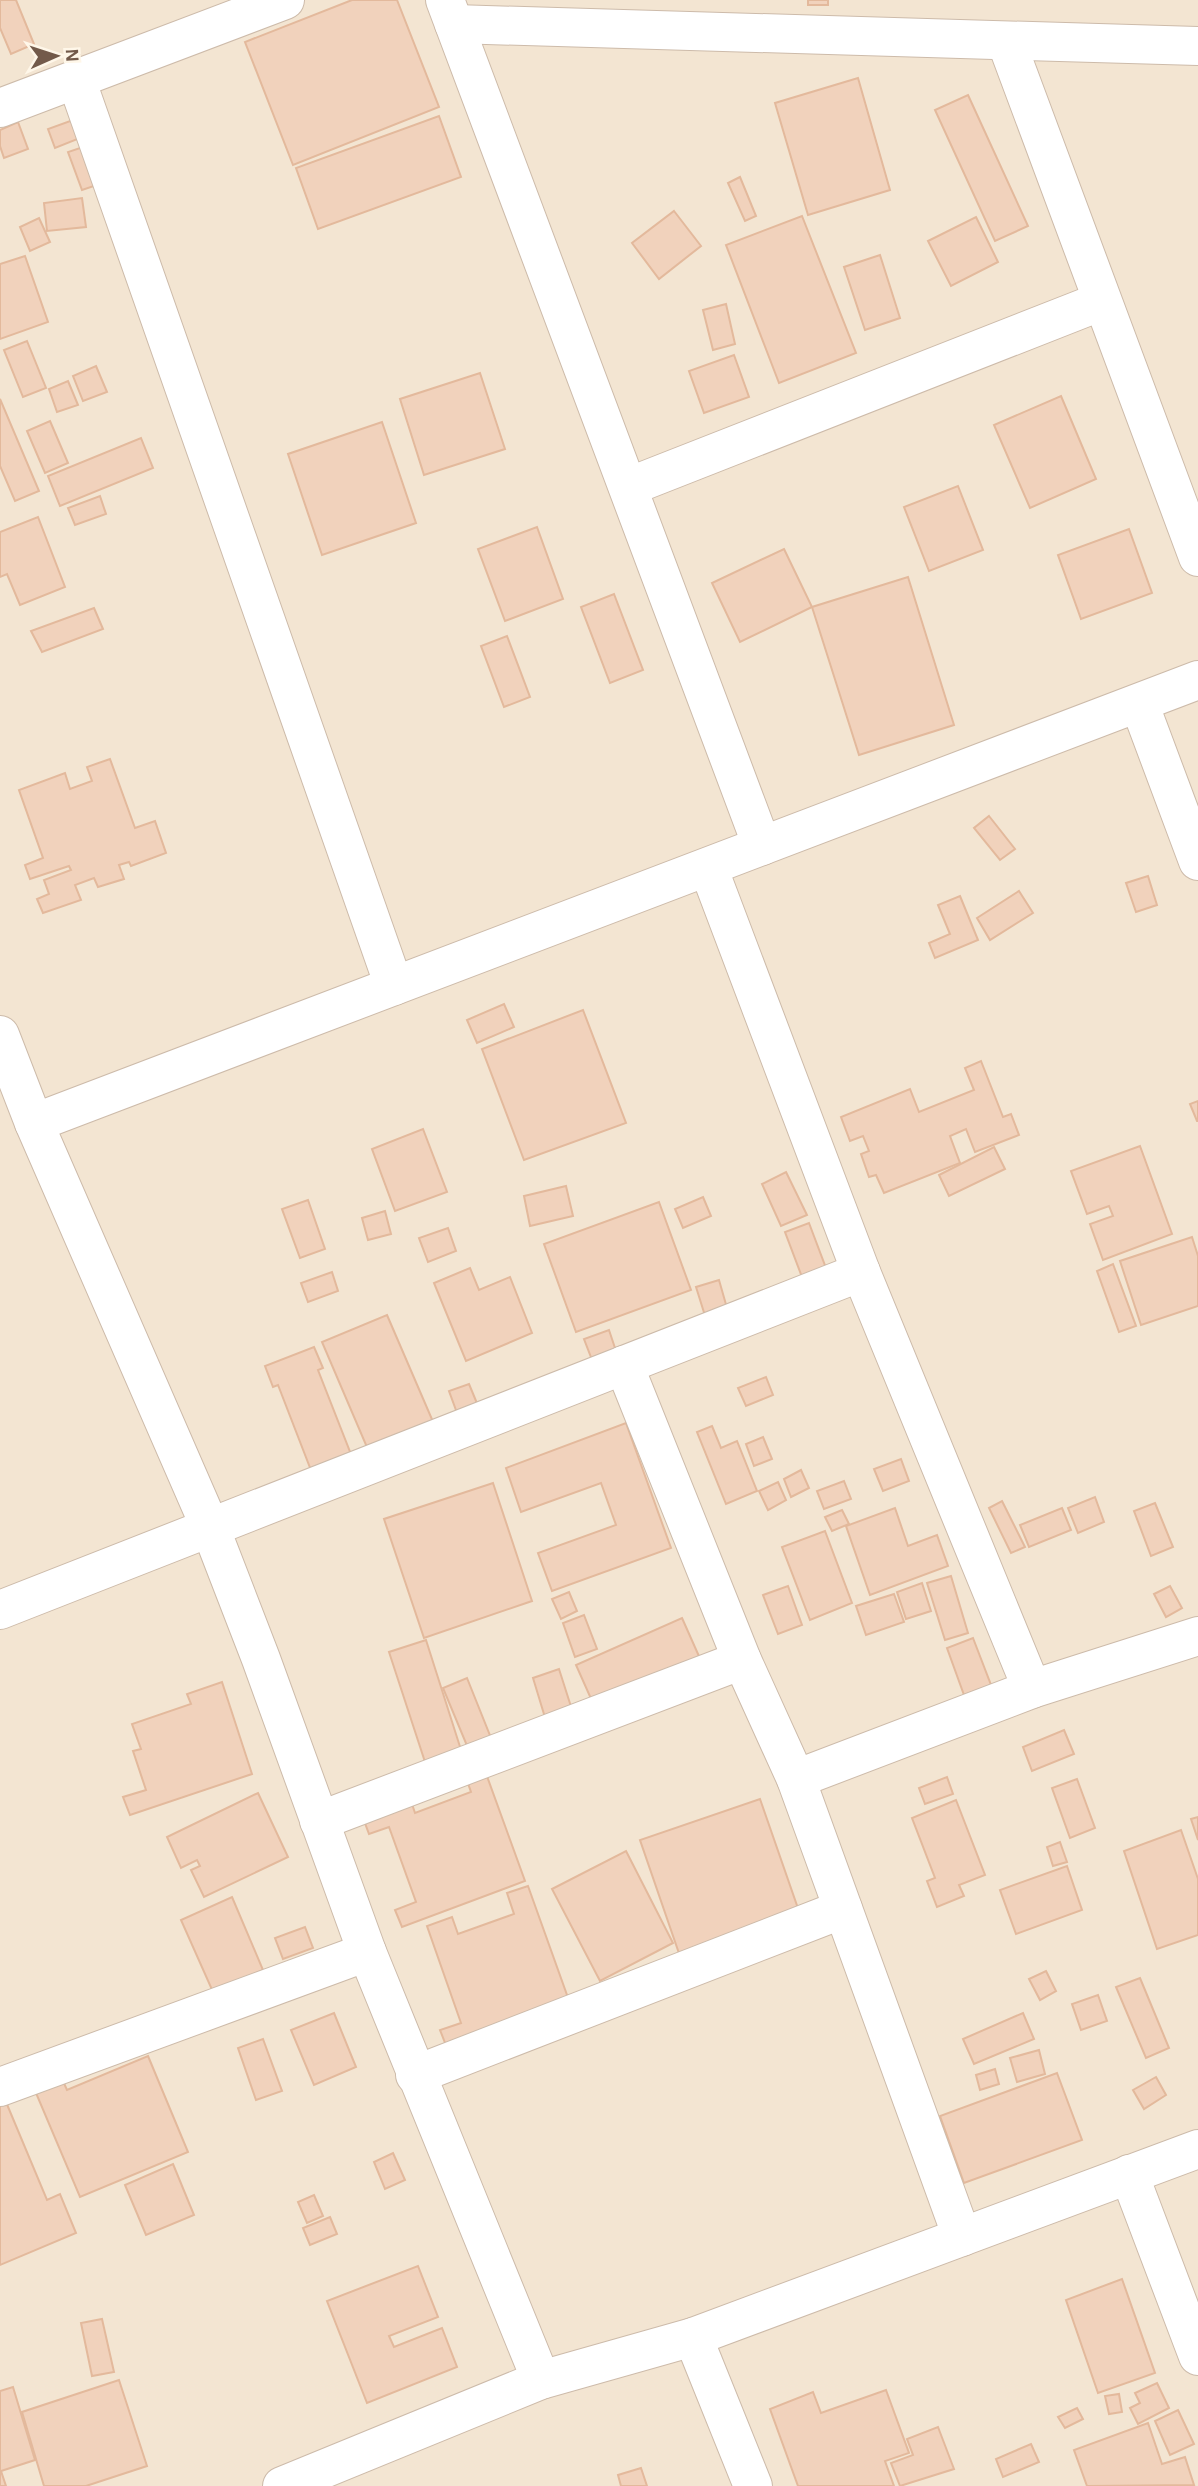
<svg xmlns="http://www.w3.org/2000/svg" width="1198" height="2486" viewBox="0 0 1198 2486" font-family="'Alegreya Sans',sans-serif">
<style>
.residential{fill:#f3e5d2}
.building{fill:#f1d2bc;stroke:#e3b99c;stroke-width:2}
.lines{fill:none;stroke-linecap:round;stroke-linejoin:round}
.minor-casing{stroke:#cdbbaa;stroke-width:40}
.minor{stroke:#fff;stroke-width:38}
</style>
<rect width="100%" height="100%" fill="#fcf3e3"/>
<rect class="residential" x="0" y="0" width="1198" height="2486"/>
<g class="building">
<path d="M0,0H16L34,44L11,54L0,28Z"/>
<path d="M352,0H397L439,107L293,165L245,42Z"/>
<rect x="808" y="0" width="20" height="5"/>
<path d="M858,78L890,190L808,215L775,103Z"/>
<path d="M968,95L1028,226L995,241L935,110Z"/>
<path d="M439,116L461,177L318,229L296,168Z"/>
<path d="M73,120L80,138L55,148L48,129Z"/>
<path d="M18,122L28,149L4,158L0,146V130Z"/>
<path d="M92,144L106,182L82,190L68,152Z"/>
<path d="M740,177L756,216L745,221L728,183Z"/>
<path d="M82,198L86,227L47,231L44,203Z"/>
<path d="M674,211L701,246L659,279L632,243Z"/>
<path d="M802,216L856,353L779,383L726,245Z"/>
<path d="M976,217L998,262L951,286L928,241Z"/>
<path d="M39,218L50,242L30,251L20,227Z"/>
<path d="M880,255L900,318L865,330L844,267Z"/>
<path d="M25,256L48,322L0,339V264Z"/>
<path d="M726,304L735,344L713,350L703,310Z"/>
<path d="M27,341L46,388L23,397L4,350Z"/>
<path d="M734,355L749,397L704,413L689,371Z"/>
<path d="M96,366L107,392L83,401L73,376Z"/>
<path d="M480,373L505,449L424,475L400,399Z"/>
<path d="M68,381L78,405L57,412L49,389Z"/>
<path d="M1061,396L1096,479L1030,508L994,425Z"/>
<path d="M0,399L39,491L15,501L0,466Z"/>
<path d="M50,421L68,463L45,473L27,431Z"/>
<path d="M382,422L416,523L322,555L288,454Z"/>
<path d="M141,438L153,468L60,506L48,476Z"/>
<path d="M958,486L983,550L929,571L904,507Z"/>
<path d="M100,496L106,514L75,525L68,508Z"/>
<path d="M38,517L65,587L20,605L7,574L0,577V532Z"/>
<path d="M537,527L563,599L505,621L478,549Z"/>
<path d="M1129,529L1152,593L1081,619L1058,555Z"/>
<path d="M784,549L812,607L740,642L712,583Z"/>
<path d="M908,577L954,725L859,755L812,607Z"/>
<path d="M614,594L643,670L610,683L581,607Z"/>
<path d="M94,608L103,629L42,652L31,631Z"/>
<path d="M507,636L530,697L504,707L481,646Z"/>
<path d="M110,759L135,828L155,821L166,853L131,866L129,862L119,865L124,879L98,887L94,878L75,885L81,900L43,913L37,899L49,894L44,880L71,870L69,866L30,879L25,865L43,858L19,790L65,773L70,789L92,781L87,767Z"/>
<path d="M989,816L1015,849L1000,860L974,828Z"/>
<path d="M1148,876L1157,905L1136,912L1126,883Z"/>
<path d="M1019,891L1033,913L990,940L977,918Z"/>
<path d="M960,896L978,940L935,958L929,943L950,934L938,905Z"/>
<path d="M504,1004L514,1027L477,1043L467,1020Z"/>
<path d="M583,1010L626,1123L524,1160L482,1049Z"/>
<path d="M981,1061L1003,1117L1011,1114L1019,1135L975,1152L966,1129L950,1136L960,1163L884,1193L876,1175L869,1177L861,1154L869,1151L863,1136L850,1141L841,1117L910,1089L919,1112L974,1090L965,1068Z"/>
<path d="M1198,1101V1121H1197L1190,1104Z"/>
<path d="M423,1129L447,1192L395,1211L372,1149Z"/>
<path d="M1140,1146L1172,1234L1103,1260L1090,1224L1113,1216L1109,1206L1087,1214L1071,1171Z"/>
<path d="M994,1147L1005,1169L949,1196L939,1175Z"/>
<path d="M786,1172L807,1215L781,1226L762,1184Z"/>
<path d="M566,1186L573,1216L530,1226L524,1196Z"/>
<path d="M703,1197L711,1216L683,1228L675,1209Z"/>
<path d="M308,1200L325,1249L300,1258L282,1209Z"/>
<path d="M659,1202L691,1290L576,1332L544,1244Z"/>
<path d="M385,1211L391,1234L368,1240L362,1218Z"/>
<path d="M809,1223L829,1276L805,1285L785,1232Z"/>
<path d="M448,1228L456,1251L428,1262L419,1238Z"/>
<path d="M1192,1237L1198,1256V1306L1141,1325L1120,1261Z"/>
<path d="M1113,1264L1136,1326L1119,1332L1097,1271Z"/>
<path d="M470,1268L479,1290L510,1277L532,1333L466,1361L434,1283Z"/>
<path d="M332,1272L338,1291L308,1302L301,1283Z"/>
<path d="M719,1280L729,1315L707,1322L696,1287Z"/>
<path d="M387,1315L434,1424L369,1452L322,1342Z"/>
<path d="M609,1330L618,1357L594,1365L584,1339Z"/>
<path d="M314,1347L323,1368L318,1370L354,1462L314,1478L278,1385L273,1387L265,1366Z"/>
<path d="M766,1377L773,1395L746,1406L738,1388Z"/>
<path d="M469,1384L481,1413L460,1421L449,1391Z"/>
<path d="M626,1423L671,1548L552,1591L538,1553L616,1525L601,1483L521,1512L506,1468Z"/>
<path d="M712,1426L721,1448L737,1441L757,1491L726,1504L697,1432Z"/>
<path d="M763,1437L772,1459L754,1466L746,1444Z"/>
<path d="M901,1459L909,1481L883,1491L874,1469Z"/>
<path d="M801,1470L809,1488L791,1497L784,1479Z"/>
<path d="M844,1481L851,1499L824,1509L817,1491Z"/>
<path d="M778,1482L786,1500L768,1510L759,1491Z"/>
<path d="M493,1483L532,1601L424,1638L384,1519Z"/>
<path d="M1095,1497L1104,1522L1078,1533L1068,1508Z"/>
<path d="M1002,1501L1025,1547L1011,1553L989,1508Z"/>
<path d="M1155,1503L1173,1547L1151,1556L1134,1511Z"/>
<path d="M895,1508L908,1546L937,1535L948,1566L870,1595L846,1526Z"/>
<path d="M1062,1508L1071,1530L1029,1547L1020,1525Z"/>
<path d="M842,1510L849,1524L832,1531L825,1517Z"/>
<path d="M825,1531L852,1603L810,1620L782,1547Z"/>
<path d="M951,1576L968,1633L945,1640L927,1583Z"/>
<path d="M922,1583L931,1611L906,1619L897,1592Z"/>
<path d="M788,1586L802,1625L778,1634L763,1595Z"/>
<path d="M1170,1586L1182,1608L1166,1617L1154,1594Z"/>
<path d="M569,1592L577,1611L561,1619L552,1599Z"/>
<path d="M894,1594L904,1622L866,1635L856,1606Z"/>
<path d="M584,1615L597,1649L575,1657L563,1623Z"/>
<path d="M682,1618L702,1663L596,1710L576,1665Z"/>
<path d="M973,1638L991,1685L964,1695L947,1648Z"/>
<path d="M426,1640L462,1753L426,1765L389,1652Z"/>
<path d="M559,1669L574,1716L547,1724L533,1678Z"/>
<path d="M467,1678L493,1743L470,1753L443,1688Z"/>
<path d="M222,1682L252,1774L130,1815L123,1797L146,1790L133,1751L141,1749L132,1724L191,1704L187,1694Z"/>
<path d="M1064,1730L1074,1754L1032,1771L1023,1747Z"/>
<path d="M484,1768L525,1881L402,1927L395,1910L416,1902L389,1827L369,1834L362,1815L410,1798L415,1813L471,1792L465,1775Z"/>
<path d="M947,1777L953,1794L925,1804L919,1788Z"/>
<path d="M1077,1779L1095,1828L1070,1838L1052,1788Z"/>
<path d="M258,1793L288,1857L204,1897L191,1870L200,1866L197,1860L181,1868L167,1837Z"/>
<path d="M760,1799L802,1920L682,1962L640,1840Z"/>
<path d="M956,1800L985,1875L959,1885L964,1896L937,1907L927,1881L935,1878L912,1818Z"/>
<path d="M1198,1817V1840L1191,1819Z"/>
<path d="M1181,1830L1198,1879V1935L1157,1949L1124,1851Z"/>
<path d="M1060,1842L1067,1862L1053,1866L1047,1847Z"/>
<path d="M626,1851L673,1943L600,1981L552,1889Z"/>
<path d="M1067,1866L1082,1910L1016,1934L1000,1890Z"/>
<path d="M528,1886L572,2009L449,2053L440,2030L461,2023L427,1926L452,1917L458,1934L514,1914L507,1893Z"/>
<path d="M232,1897L263,1970L213,1992L181,1920Z"/>
<path d="M305,1927L313,1948L283,1959L275,1938Z"/>
<path d="M1046,1971L1056,1991L1040,2000L1029,1979Z"/>
<path d="M1140,1978L1169,2048L1146,2058L1116,1987Z"/>
<path d="M1098,1995L1107,2021L1081,2030L1072,2004Z"/>
<path d="M334,2013L356,2067L314,2085L291,2030Z"/>
<path d="M1023,2013L1034,2039L974,2064L963,2039Z"/>
<path d="M263,2039L282,2091L256,2100L238,2048Z"/>
<path d="M1039,2050L1045,2074L1017,2082L1010,2058Z"/>
<path d="M148,2056L188,2152L80,2197L36,2093L63,2081L67,2090Z"/>
<path d="M995,2069L999,2084L980,2090L976,2075Z"/>
<path d="M1057,2073L1082,2140L964,2183L940,2116Z"/>
<path d="M1156,2077L1166,2095L1144,2109L1133,2090Z"/>
<path d="M6,2102L47,2200L60,2194L76,2233L0,2265V2105Z"/>
<path d="M393,2153L405,2180L385,2189L374,2162Z"/>
<path d="M173,2164L194,2215L146,2235L125,2185Z"/>
<path d="M314,2195L323,2216L307,2223L298,2202Z"/>
<path d="M330,2217L337,2234L310,2245L303,2228Z"/>
<path d="M418,2266L438,2317L389,2336L394,2347L442,2328L457,2367L367,2403L327,2301Z"/>
<path d="M1122,2279L1155,2373L1098,2393L1066,2300Z"/>
<path d="M102,2319L114,2372L92,2376L81,2323Z"/>
<path d="M119,2380L147,2466L86,2486H44L22,2412Z"/>
<path d="M1157,2383L1169,2408L1138,2424L1130,2408L1140,2403L1135,2393Z"/>
<path d="M13,2387L35,2460L1,2471L6,2486H0V2391Z"/>
<path d="M886,2390L909,2453L885,2461L894,2486H798L770,2409L813,2392L821,2413Z"/>
<path d="M1119,2394L1122,2412L1109,2414L1105,2396Z"/>
<path d="M1077,2408L1083,2419L1065,2428L1058,2417Z"/>
<path d="M1178,2410L1194,2444L1170,2455L1155,2421Z"/>
<path d="M1148,2423L1162,2464L1185,2457L1194,2485L1087,2486L1074,2450Z"/>
<path d="M938,2427L954,2469L900,2486L891,2463L913,2455L907,2439Z"/>
<path d="M1031,2444L1039,2462L1003,2477L996,2459Z"/>
<path d="M641,2468L647,2486H621L618,2475Z"/>
</g>
<g class="lines">
<g class="minor-casing">
<g id="minor">
<path d="M445,0L762,846"/>
<path d="M454,24L1198,46"/>
<path d="M1006,41L1198,557"/>
<path d="M76,79L394,986"/>
<path d="M0,108L285,0"/>
<path d="M628,487L1102,301"/>
<path d="M1139,703L1198,861"/>
<path d="M708,867L861,1272L1032,1689"/>
<path d="M0,1035L34,1123L210,1527L261,1659L367,1952L541,2380"/>
<path d="M34,1123L1198,680"/>
<path d="M624,1365L742,1660L796,1779L962,2237"/>
<path d="M0,1610L861,1272"/>
<path d="M796,1779L1032,1689L1198,1636"/>
<path d="M319,1821L742,1660"/>
<path d="M415,2075L843,1909"/>
<path d="M0,2087L367,1952"/>
<path d="M1129,2174L1198,2356"/>
<path d="M693,2337L753,2486"/>
<path d="M282,2486L541,2380L693,2337L1198,2149"/>
</g>
</g>
<use href="#minor" class="minor"/>
</g>
<g transform="translate(56 56) rotate(87)" stroke="#fff7e9" stroke-width="5" paint-order="stroke">
<path d="M0-5L12 26L0 18L-12 26Z" fill="#735a4a"/>
<text y="-10" font-size="19" font-weight="bold" text-anchor="middle" fill="#735a4a">N</text>
</g>
</svg>
